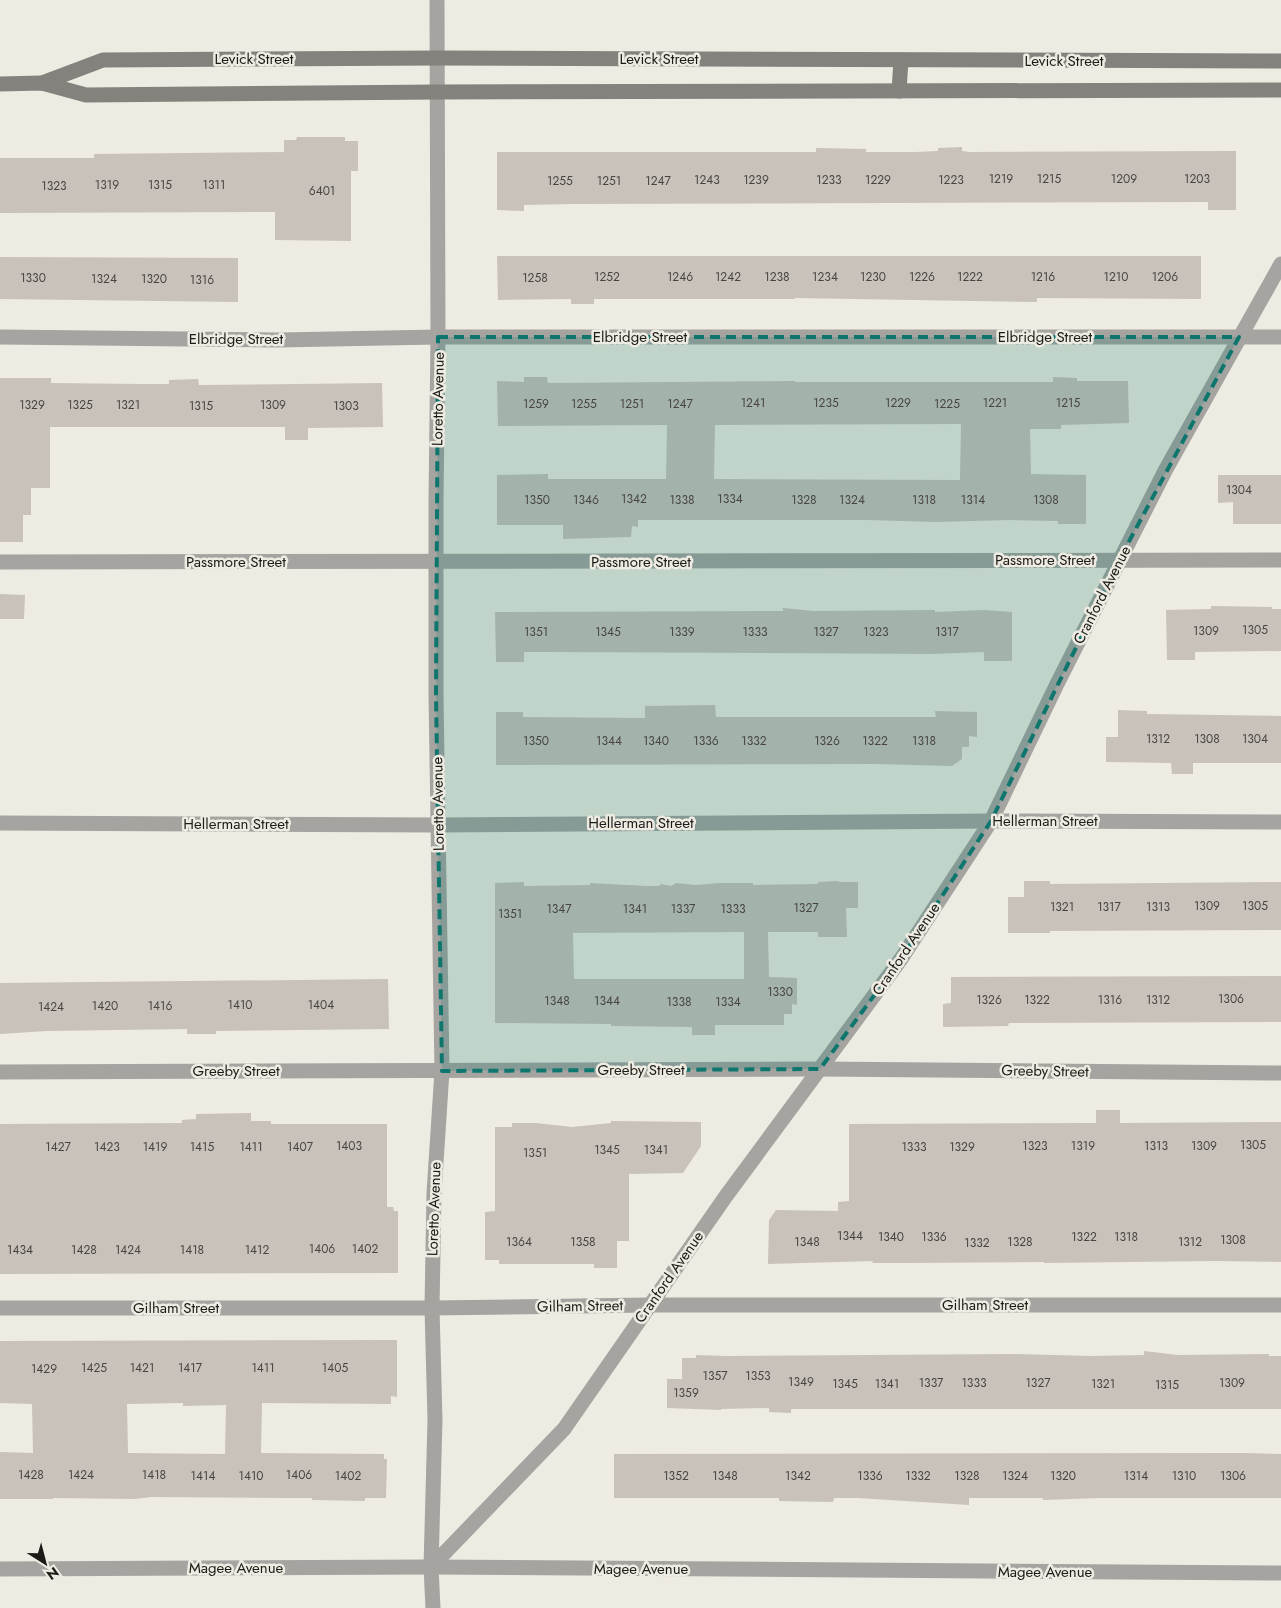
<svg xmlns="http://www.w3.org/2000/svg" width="1281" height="1608" viewBox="0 0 1281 1608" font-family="Jost,sans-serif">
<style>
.building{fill:#c8c2bb;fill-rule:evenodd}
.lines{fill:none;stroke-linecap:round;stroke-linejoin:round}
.street{stroke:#a5a4a0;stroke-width:15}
.secondary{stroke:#84827c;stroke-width:15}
.marked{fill:#0f766e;fill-opacity:0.2;stroke:#0f766e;stroke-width:4;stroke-dasharray:10 6;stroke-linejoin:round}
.labels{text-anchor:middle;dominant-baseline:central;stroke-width:5;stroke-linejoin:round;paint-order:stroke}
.number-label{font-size:12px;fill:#484541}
.street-label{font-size:15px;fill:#1d1b18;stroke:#eeebe2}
</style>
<rect width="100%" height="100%" fill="#eeebe2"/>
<g class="building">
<path d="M297,137H345V141H358V171H351V241L275,240V212L0,213V158H94V154L284,152V140H296Z"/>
<path d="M962,147V151L970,152L1236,151V210H1208V202L572,204L524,205V211L497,210V152H816V148L866,149V152H915L938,151V148Z"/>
<path d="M497,256H1201V299L1037,298V302L795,298V299H594V304H571V299L498,300Z"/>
<path d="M0,257L238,258V302L0,299Z"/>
<path d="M524,377H547L548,383L795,381V382H1053V377L1077,378V381H1128L1129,423L1061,425V429H1030L1031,474L1086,475V524H1058V521L1010,520L936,522L866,520H638V527L632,526L631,537L563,539V525H497V475L548,474V479H666L667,425L498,426L497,381L524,382ZM961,424L960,480L714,479L715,425Z"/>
<path d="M0,378H51V383L140,384H169V380L198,379L199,385L382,383L383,427L308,428V440H285V427H50V488H31V515H23V542H0Z"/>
<path d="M1218,475H1281V524H1233V502L1218,503Z"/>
<path d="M0,594L25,595L24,619H0Z"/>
<path d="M1211,606L1272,607V609H1281V651L1195,652V660H1167L1166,610L1211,609Z"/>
<path d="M783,608L814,611L935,610V612L984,610L1012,612V661H984V652L933,654L549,652H524V662H496L495,612L783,611Z"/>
<path d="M715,705L716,717H936L935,711L977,712V737L969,736V747H962V759L952,766L876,764L496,765V712H523V717L645,718V706Z"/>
<path d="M1118,710L1147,711V714L1281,716V763H1193V774H1172L1171,763L1106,762V737H1118Z"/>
<path d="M837,881L840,882H858V908H846L847,937H818V932H768L769,977L797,978V1005L792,1004V1014H784V1025H715V1035H692V1027L611,1026V1024L495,1023V883L524,882V886L590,885V883L647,886H659L661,884L671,886L676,883L696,885L719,883H753V885L818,884V882ZM744,932V979H574L573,933Z"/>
<path d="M1024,881H1050V884L1281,882V930L1050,931V933H1008V897H1024Z"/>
<path d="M1281,976V1022L1009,1023L1008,1026L943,1027V1004L951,1003V977Z"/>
<path d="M388,979L389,1029L216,1031V1034H187V1029L47,1031L0,1034V983Z"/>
<path d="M1096,1110H1120V1123L1281,1122V1262L1215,1261L1044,1263V1262L904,1263H872L873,1261L768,1264L769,1220L776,1210L838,1211V1202L849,1201V1124L1096,1123Z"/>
<path d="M251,1113V1121H271V1124H387V1207H393L394,1211H398V1273L0,1274V1124L182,1123V1120L196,1119V1114Z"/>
<path d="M611,1121L701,1122V1146L683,1173L629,1174V1241H617V1268H594V1264H499V1260H485V1212L495,1211V1127H512V1123H536L572,1127L611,1123Z"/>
<path d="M397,1340V1397L391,1396V1404L262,1403L261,1453L384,1454V1459H387L386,1498H365V1501L312,1500V1498H287L151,1497L135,1499L53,1498V1499H0V1452L33,1453L32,1404L0,1403V1341ZM183,1403V1406L226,1405L225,1454L128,1453L127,1404Z"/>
<path d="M1144,1351L1178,1355L1269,1354V1356H1281V1409H791V1413L769,1412V1408L721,1409V1410L667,1408V1379H682V1358H696V1355L726,1356L1014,1354L1092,1356L1144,1355Z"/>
<path d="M1245,1453L1281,1454V1498H1100L1043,1500V1498H969V1505L858,1498H834L833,1502L779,1501V1498H614V1454Z"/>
</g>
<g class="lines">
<g class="street">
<path d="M0,337L279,340L438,337H1281"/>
<path d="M0,562L1281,560"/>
<path d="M0,823L438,825L991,821L1281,822"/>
<path d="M0,1072L820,1069L1281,1073"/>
<path d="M0,1308H432L649,1305H1281"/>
<path d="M431,1567L564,1429L726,1196L901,959L991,821L1057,684L1166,469L1281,264"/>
<path d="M0,1569L431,1567L1281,1573"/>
<path d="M433,1608L431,1567L435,1420L432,1308L434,1193L442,1071L436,696V499L438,337L437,0"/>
</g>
<g class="secondary">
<path d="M42,83L103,60L438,58L1281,61"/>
<path d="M0,84L42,83L86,95L438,92L1281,90"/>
<path d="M899,91L901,60"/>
</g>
</g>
<path class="marked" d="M438,337H1239L1119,560L991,821L901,959L820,1069L442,1071L436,696Z"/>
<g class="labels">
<g class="number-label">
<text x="1001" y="179">1219</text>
<text x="1049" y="179">1215</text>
<text x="1124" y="179">1209</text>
<text x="1197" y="179">1203</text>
<text x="707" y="180">1243</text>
<text x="756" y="180">1239</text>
<text x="829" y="180">1233</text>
<text x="878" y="180">1229</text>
<text x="951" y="180">1223</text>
<text x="560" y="181">1255</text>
<text x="609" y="181">1251</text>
<text x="658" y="181">1247</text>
<text x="107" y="185">1319</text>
<text x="160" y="185">1315</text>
<text x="214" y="185">1311</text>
<text x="54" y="186">1323</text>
<text x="322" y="191">6401</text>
<text x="607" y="277">1252</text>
<text x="680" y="277">1246</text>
<text x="728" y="277">1242</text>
<text x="777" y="277">1238</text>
<text x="825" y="277">1234</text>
<text x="873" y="277">1230</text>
<text x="922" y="277">1226</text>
<text x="970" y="277">1222</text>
<text x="1043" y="277">1216</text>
<text x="1116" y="277">1210</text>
<text x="1165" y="277">1206</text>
<text x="33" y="278">1330</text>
<text x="535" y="278">1258</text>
<text x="104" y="279">1324</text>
<text x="154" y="279">1320</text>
<text x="202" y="280">1316</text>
<text x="753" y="403">1241</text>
<text x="826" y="403">1235</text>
<text x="898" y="403">1229</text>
<text x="995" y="403">1221</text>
<text x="1068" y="403">1215</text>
<text x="536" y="404">1259</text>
<text x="584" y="404">1255</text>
<text x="632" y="404">1251</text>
<text x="680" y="404">1247</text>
<text x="947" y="404">1225</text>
<text x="32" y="405">1329</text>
<text x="80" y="405">1325</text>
<text x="128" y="405">1321</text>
<text x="273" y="405">1309</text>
<text x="201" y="406">1315</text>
<text x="346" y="406">1303</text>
<text x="1239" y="490">1304</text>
<text x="634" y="499">1342</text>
<text x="730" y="499">1334</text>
<text x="537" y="500">1350</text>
<text x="586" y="500">1346</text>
<text x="682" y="500">1338</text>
<text x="804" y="500">1328</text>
<text x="852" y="500">1324</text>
<text x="924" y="500">1318</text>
<text x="973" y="500">1314</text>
<text x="1046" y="500">1308</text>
<text x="1255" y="630">1305</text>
<text x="1206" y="631">1309</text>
<text x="536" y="632">1351</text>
<text x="608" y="632">1345</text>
<text x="682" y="632">1339</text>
<text x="755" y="632">1333</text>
<text x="826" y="632">1327</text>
<text x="876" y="632">1323</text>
<text x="947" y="632">1317</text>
<text x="1158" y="739">1312</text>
<text x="1207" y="739">1308</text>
<text x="1255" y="739">1304</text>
<text x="536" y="741">1350</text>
<text x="609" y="741">1344</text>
<text x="656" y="741">1340</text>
<text x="706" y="741">1336</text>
<text x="754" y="741">1332</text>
<text x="827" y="741">1326</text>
<text x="875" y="741">1322</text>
<text x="924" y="741">1318</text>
<text x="1207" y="906">1309</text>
<text x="1255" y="906">1305</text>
<text x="1062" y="907">1321</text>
<text x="1109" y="907">1317</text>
<text x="1158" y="907">1313</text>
<text x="806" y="908">1327</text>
<text x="559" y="909">1347</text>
<text x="635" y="909">1341</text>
<text x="683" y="909">1337</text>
<text x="733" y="909">1333</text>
<text x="510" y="914">1351</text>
<text x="780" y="992">1330</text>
<text x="1231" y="999">1306</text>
<text x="989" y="1000">1326</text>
<text x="1037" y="1000">1322</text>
<text x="1110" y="1000">1316</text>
<text x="1158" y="1000">1312</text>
<text x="557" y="1001">1348</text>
<text x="607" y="1001">1344</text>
<text x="679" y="1002">1338</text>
<text x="728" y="1002">1334</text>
<text x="240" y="1005">1410</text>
<text x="321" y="1005">1404</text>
<text x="105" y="1006">1420</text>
<text x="160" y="1006">1416</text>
<text x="51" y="1007">1424</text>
<text x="1253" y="1145">1305</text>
<text x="349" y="1146">1403</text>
<text x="1035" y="1146">1323</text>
<text x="1083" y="1146">1319</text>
<text x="1156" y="1146">1313</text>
<text x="1204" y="1146">1309</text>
<text x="58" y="1147">1427</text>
<text x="107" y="1147">1423</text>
<text x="155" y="1147">1419</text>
<text x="202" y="1147">1415</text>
<text x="251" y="1147">1411</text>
<text x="300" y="1147">1407</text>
<text x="914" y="1147">1333</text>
<text x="962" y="1147">1329</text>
<text x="607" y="1150">1345</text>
<text x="656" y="1150">1341</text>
<text x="535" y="1153">1351</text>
<text x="850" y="1236">1344</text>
<text x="891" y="1237">1340</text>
<text x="934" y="1237">1336</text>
<text x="1084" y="1237">1322</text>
<text x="1126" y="1237">1318</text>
<text x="1233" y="1240">1308</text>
<text x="519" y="1242">1364</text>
<text x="583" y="1242">1358</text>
<text x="807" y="1242">1348</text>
<text x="1020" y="1242">1328</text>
<text x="1190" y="1242">1312</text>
<text x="977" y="1243">1332</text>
<text x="322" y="1249">1406</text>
<text x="365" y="1249">1402</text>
<text x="20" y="1250">1434</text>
<text x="84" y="1250">1428</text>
<text x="128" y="1250">1424</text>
<text x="192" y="1250">1418</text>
<text x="257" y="1250">1412</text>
<text x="94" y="1368">1425</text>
<text x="142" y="1368">1421</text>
<text x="190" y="1368">1417</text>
<text x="263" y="1368">1411</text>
<text x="335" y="1368">1405</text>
<text x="44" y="1369">1429</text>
<text x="715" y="1376">1357</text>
<text x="758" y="1376">1353</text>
<text x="801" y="1382">1349</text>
<text x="931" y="1383">1337</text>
<text x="974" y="1383">1333</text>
<text x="1038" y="1383">1327</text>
<text x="1232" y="1383">1309</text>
<text x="845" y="1384">1345</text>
<text x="887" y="1384">1341</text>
<text x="1103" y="1384">1321</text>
<text x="1167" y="1385">1315</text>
<text x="686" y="1393">1359</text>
<text x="31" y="1475">1428</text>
<text x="81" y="1475">1424</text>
<text x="154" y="1475">1418</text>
<text x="299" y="1475">1406</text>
<text x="203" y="1476">1414</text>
<text x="251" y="1476">1410</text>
<text x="348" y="1476">1402</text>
<text x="676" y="1476">1352</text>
<text x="725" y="1476">1348</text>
<text x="798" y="1476">1342</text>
<text x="870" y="1476">1336</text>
<text x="918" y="1476">1332</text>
<text x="967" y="1476">1328</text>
<text x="1015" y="1476">1324</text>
<text x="1063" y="1476">1320</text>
<text x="1136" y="1476">1314</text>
<text x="1184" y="1476">1310</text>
<text x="1233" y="1476">1306</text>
</g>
<g class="street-label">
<text x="254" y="59">Levick Street</text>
<text x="659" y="59">Levick Street</text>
<text x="1064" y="61">Levick Street</text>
<text x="640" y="337">Elbridge Street</text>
<text x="1045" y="337">Elbridge Street</text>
<text x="236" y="339">Elbridge Street</text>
<text transform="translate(438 399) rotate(-89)">Loretto Avenue</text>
<text x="1045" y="560">Passmore Street</text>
<text x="236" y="562">Passmore Street</text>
<text x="641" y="562">Passmore Street</text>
<text transform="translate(1102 595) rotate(-63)">Cranford Avenue</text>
<text transform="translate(438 804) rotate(-91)">Loretto Avenue</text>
<text x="1045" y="821">Hellerman Street</text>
<text x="641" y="823">Hellerman Street</text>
<text x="236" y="824">Hellerman Street</text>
<text transform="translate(906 949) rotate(-56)">Cranford Avenue</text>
<text x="641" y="1070">Greeby Street</text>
<text x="236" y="1071">Greeby Street</text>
<text transform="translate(1045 1071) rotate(1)">Greeby Street</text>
<text transform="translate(434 1209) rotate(-88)">Loretto Avenue</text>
<text transform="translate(669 1277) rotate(-55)">Cranford Avenue</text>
<text x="985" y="1305">Gilham Street</text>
<text transform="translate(580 1306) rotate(-1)">Gilham Street</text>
<text x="176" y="1308">Gilham Street</text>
<text x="236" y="1568">Magee Avenue</text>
<text x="641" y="1569">Magee Avenue</text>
<text x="1045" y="1572">Magee Avenue</text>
</g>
</g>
<g transform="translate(45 1563) rotate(144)" stroke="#eeebe2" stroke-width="4" paint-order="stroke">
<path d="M0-4L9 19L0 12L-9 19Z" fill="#1d1b18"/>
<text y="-8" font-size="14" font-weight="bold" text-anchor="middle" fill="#1d1b18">N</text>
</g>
</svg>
